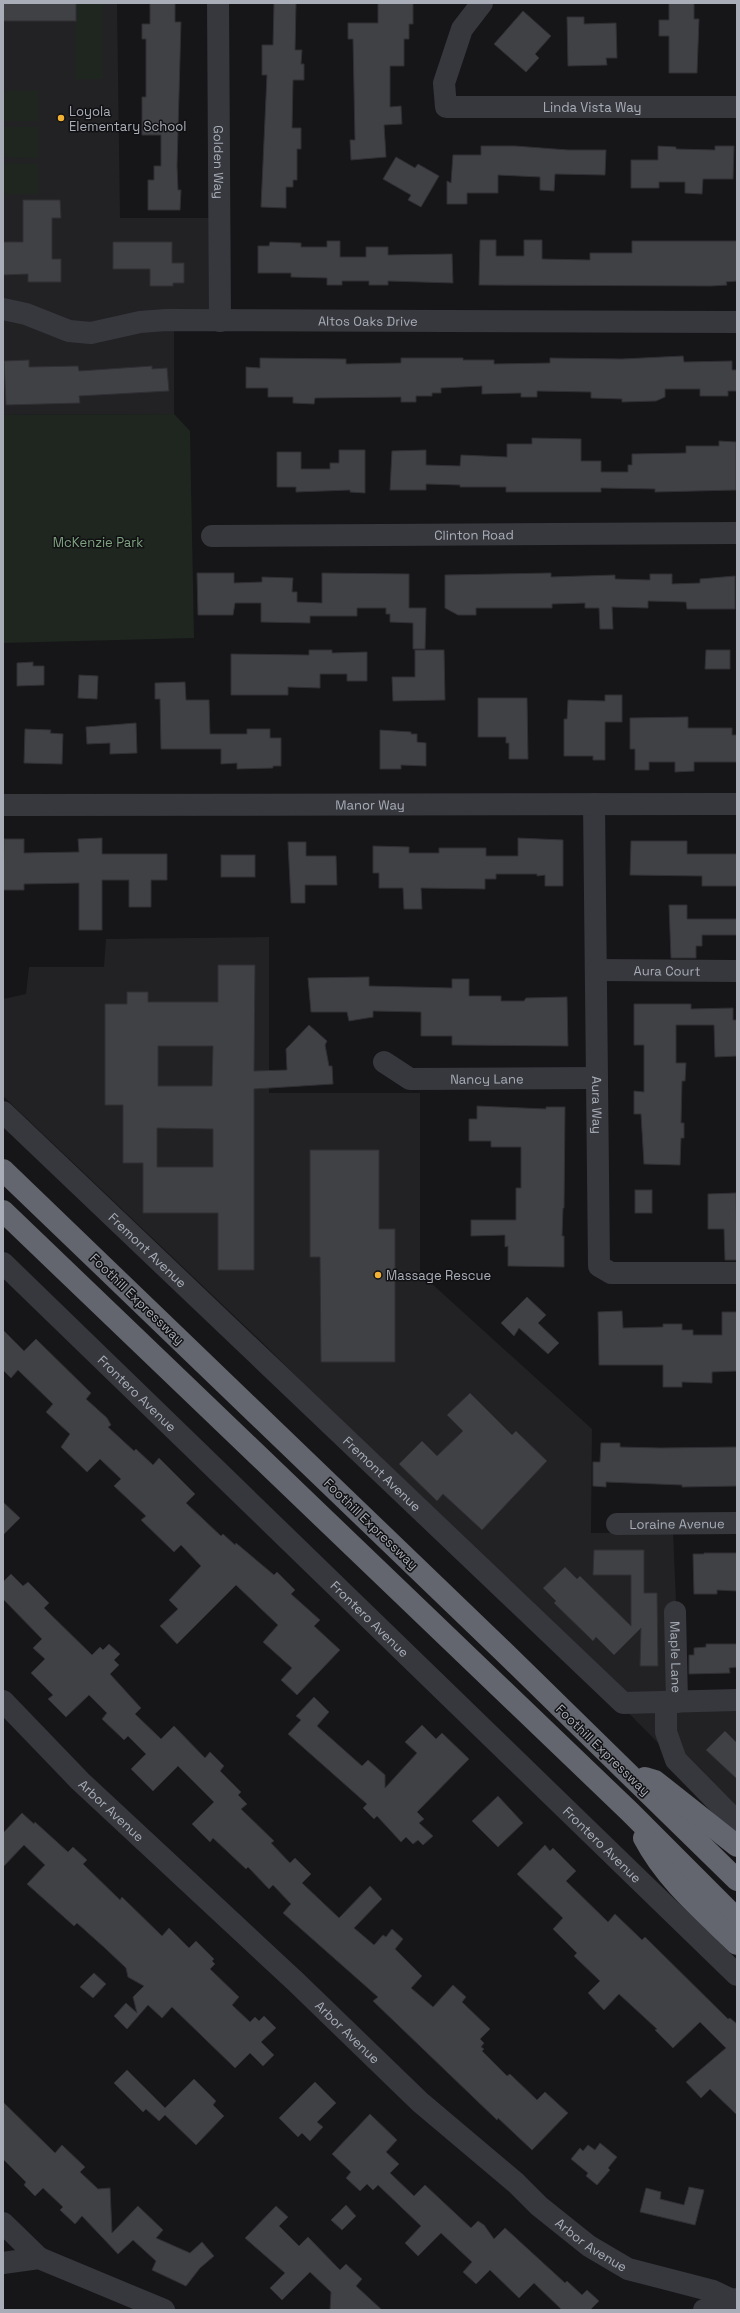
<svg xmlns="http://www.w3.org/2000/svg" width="740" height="2313" viewBox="0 0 740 2313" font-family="'Space Grotesk',sans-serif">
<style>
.built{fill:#222225}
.green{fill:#1e261f}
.building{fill:#404145;stroke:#303034;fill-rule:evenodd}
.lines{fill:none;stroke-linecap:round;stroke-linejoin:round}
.minor{stroke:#37383d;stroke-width:22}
.highway{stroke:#63666e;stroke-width:22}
.poi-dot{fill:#f2b134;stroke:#111113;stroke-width:1.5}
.labels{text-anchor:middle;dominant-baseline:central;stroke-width:3;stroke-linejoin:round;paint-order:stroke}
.street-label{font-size:13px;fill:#a8adb8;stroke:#111113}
.poi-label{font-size:13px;fill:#a8adb8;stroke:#111113;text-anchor:start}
.park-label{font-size:13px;fill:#7fa381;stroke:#111113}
</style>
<rect width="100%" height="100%" fill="#161618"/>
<g class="built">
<path d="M3,3H117L120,218H212L220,321L174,331V414L3,415Z"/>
<path d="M269,937V1093H420V1273L592,1429L591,1533L673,1532L680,1693L737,1695V1817L668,1753L266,1346L3,1096V999L26,994L29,967H104L106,939Z"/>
</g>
<g class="green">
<rect x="76" y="3" width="27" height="76"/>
<rect x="3" y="91" width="35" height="30"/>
<path d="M3,127H38V158L3,157Z"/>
<path d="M3,163L38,164V194H3Z"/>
<path d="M174,414L190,431L194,638L3,643V415Z"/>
</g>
<g class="building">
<rect x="3" y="3" width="73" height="18"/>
<path d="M150,3H175V22H181L177,166L178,190H181L180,210H148V180H154V166H161V135H142V97H146V39H142V24H150Z"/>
<path d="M274,3H296L295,50H302L301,64H304V80H293L292,128H301V149H297V180H293V187H286V208L261,207L267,75H262V45H273Z"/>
<path d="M378,3H413V24H409V39H404V66H390V107L401,106L402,124L384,125L386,157L351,160L350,140H355L353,39H348V23H378Z"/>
<path d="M669,3H694V19H699L697,73H669V36H659V20H669Z"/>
<path d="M523,11L551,36L535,54L539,58L526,72L494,44Z"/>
<path d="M567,17H584V24L616,23L617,58H606L607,65L568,66Z"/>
<path d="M481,146H515L568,150H606L605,175L555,174L554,191L540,190V177L498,175V193H467V204H447V181L451,183L453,155H481Z"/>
<path d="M658,146L676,147V149L715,150V146H734L733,179H703L702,194L685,193V182H659V188H631V160H658Z"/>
<path d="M396,157L415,168L418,164L439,176L421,207L408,200L411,195L383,179Z"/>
<path d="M23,200H60L61,218H52V259H61V282H28V274L3,275V242H23Z"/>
<path d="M480,240H496V256H524V240H542V259L590,260V253H632V241H737V281L726,282L727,285L711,286L479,285Z"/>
<path d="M327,241H340V257H366V247H388V255L452,254L453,283L388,281V285H369V281H342V285H327V278L291,277V273H258V246H269L270,242L301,243V247H327Z"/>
<path d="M113,242H172V263H184V283H173V286H150V269H113Z"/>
<path d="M683,356L684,362L732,361V370H737V391H728V396H700V389H665V397L656,401L622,402V399L591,398V392L537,391V397H521V393L482,394V386L441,388V393H432V396H416V402H401V397L315,398L314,404L293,403V397H268V388H246V367L260,368V358L346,359V364L401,363V358H463V360H494V364L550,363V358L622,359Z"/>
<path d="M29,360V367L78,366L79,371L152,366V369L167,368L169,391L79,396L80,403L6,405L4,361Z"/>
<path d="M532,438L581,439V461H601V472H628V465H632V454L686,453V446H719V441L736,442V490L655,492V489L601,488V492H506V487H460V485L426,484V490H390L392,451L426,450V465L460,466L461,455L507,457V444H532Z"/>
<path d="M339,450H365V493L350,492V490L296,492V487H277V452H301V469H330V463H339Z"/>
<path d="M197,573H234V583L262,582V577L293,578L292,592H297V602L322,603V573L409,574V608H426L425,649H413V623L390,622V614H386V608H357V616H310V623L261,622V603H235L233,615H198Z"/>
<path d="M551,573V577L615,575V579L650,580V574H672V584L700,583V579L735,576V609H687L686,602L648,601V608L612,607L613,629H600L599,608H585V603L552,604V608H476V615H458L445,608V575Z"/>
<path d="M309,650H332V653L367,652V681H347V674H320V688L288,687V695H231V654L309,655Z"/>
<path d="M415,650H444L445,700L393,701L392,677H415Z"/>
<path d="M706,650H730V669H705Z"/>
<path d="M33,662V666H44V685L17,686V663Z"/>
<path d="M79,675L98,676L97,699L78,698Z"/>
<path d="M185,682L186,700H209L210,734H247V729H270V738H281V766H273V768L237,769V763L221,764V749H161L160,699H155V683Z"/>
<path d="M605,695H622V722H605V760H593V756H564V719H567L568,700L605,701Z"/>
<path d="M478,698H527L528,759H509V743H506V737H478Z"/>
<path d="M688,717V728H732V735H737V762H694V771L675,772V762H649V770H635V749H630V718Z"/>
<path d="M136,723L137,753L110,754V743L87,744L86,727Z"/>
<path d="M25,729L51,730L50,733L63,734L62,764L24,763Z"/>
<path d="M380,730L411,732V734H417V742L426,743V766L401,765V769H380Z"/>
<path d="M102,838V854H167V880H151V907H129V880H102V930H79V883L24,884V890H3L4,839H24V853L79,852L78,839Z"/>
<path d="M518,838L563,840V886H545V875L537,876V874H496V879H485V889L421,888L422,909H404L403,888H379V873H373V846L409,847V853H439V848H486V856H518Z"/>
<path d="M631,841H687V854H737V886H702V876L630,875Z"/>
<path d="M288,842H306V856H336L337,885H305V903H291Z"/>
<rect x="221" y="855" width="34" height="22"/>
<path d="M669,905H687V919H737V935H702V946H696V958H671Z"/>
<path d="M218,965H255L254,1071L287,1070L286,1049L309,1025L327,1041L325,1045L329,1066H332L333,1084L254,1089V1270H218V1213H143V1163H123V1105H105V1004H127V992H148V1002H218ZM158,1046H213L212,1086H158ZM157,1128L213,1129V1167H157Z"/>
<path d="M369,977V986L452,988V979H469V996H501V1001H524L526,998L567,997L568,1046L452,1045V1036H421V1012L373,1011V1017L349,1021L347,1012H311L308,978Z"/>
<path d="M634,1004H691V1009L733,1008V1020H737V1056L715,1057L714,1025H676V1063H686L685,1081H682L681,1123H684V1138H681L680,1165L644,1164L641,1114H634V1091L644,1092V1045H634Z"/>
<path d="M477,1106L546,1109V1107H565L564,1208H563L562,1236H564V1267L508,1266V1246L505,1247V1235L471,1236V1220H516V1188H521V1147H491V1141H469V1119H477Z"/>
<path d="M310,1150H379V1229H395V1362H321L320,1257H310Z"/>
<rect x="635" y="1190" width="17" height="23"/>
<path d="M736,1193L737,1260H725L724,1229H708V1194Z"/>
<path d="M527,1297L546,1315L538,1323L559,1343L548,1354L519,1328L514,1336L501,1323Z"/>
<path d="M622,1311L623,1328L663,1327V1324H682V1330H693V1335H722V1312H737V1371L712,1372V1383L682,1382V1387H663V1365H599L598,1312Z"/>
<path d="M3,1330L24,1351L36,1339L91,1393L86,1399L107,1418L111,1425L108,1427L134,1451L136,1449L153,1465L159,1458L195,1494L186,1503L221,1536L223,1534L235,1545L236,1543L274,1575L277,1572L295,1590L291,1594L320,1620L314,1626L340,1650L297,1695L281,1680L292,1668L263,1642L278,1625L236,1585L177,1644L160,1626L178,1609L169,1600L201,1566L181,1545L174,1552L141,1520L146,1516L114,1486L121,1479L100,1459L87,1472L61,1447L70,1434L46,1412L53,1404L18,1370L11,1378L3,1370Z"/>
<path d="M470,1393L512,1435L516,1431L547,1461L482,1530L443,1494L437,1501L399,1464L422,1441L437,1456L463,1431L447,1415Z"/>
<path d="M601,1443H620V1447L661,1448L737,1447V1486L682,1487V1485L606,1482V1487L593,1486V1462H600Z"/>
<path d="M3,1502L20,1518L3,1535Z"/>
<path d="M594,1550H644V1593H657L658,1666H640L641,1628L614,1655L596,1637L593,1641L554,1603L556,1601L543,1588L565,1567L577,1579L580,1576L631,1626V1575H593Z"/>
<path d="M704,1553H737V1591L717,1590V1594H694L693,1554H704Z"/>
<path d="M11,1574L23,1586L28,1582L49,1603L44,1608L92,1655L100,1647L103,1650L109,1644L120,1654L114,1660L119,1665L110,1674L141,1708L135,1714L161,1739L174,1726L205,1758L210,1752L224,1766L220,1771L241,1792L238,1795L247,1804L241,1809L274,1841L271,1843L290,1863L295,1858L311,1874L302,1883L339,1918L370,1886L382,1899L354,1928L374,1945L383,1935L386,1937L392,1929L403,1939L395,1949L422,1976L411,1988L433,2007L453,1985L466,1997L462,2002L490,2029L480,2039L484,2043L481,2047L484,2049L482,2051L507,2076L510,2074L537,2100L545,2092L568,2113L532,2150L498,2118L497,2120L373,2001L378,1997L283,1913L291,1904L273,1885L269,1889L248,1867L246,1869L213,1838L210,1842L192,1824L214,1802L178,1766L153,1791L131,1769L146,1754L128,1736L124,1740L102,1719L107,1713L89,1695L66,1717L48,1699L53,1695L31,1673L45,1659L33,1648L42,1639L3,1599V1582Z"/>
<path d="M706,1644H737V1667L729,1668L730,1673L689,1674V1655H694V1648L706,1647Z"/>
<path d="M314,1697L329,1712L317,1726L362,1766L368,1760L385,1775V1788L417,1753L405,1742L422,1725L436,1739L442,1733L469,1759L417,1812L424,1819L419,1823L433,1836L423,1845L418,1840L413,1844L406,1837L401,1842L377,1816L374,1819L363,1808L367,1804L288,1734L301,1720L296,1716Z"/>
<path d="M725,1731L737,1743V1779L706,1750Z"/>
<path d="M498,1796L523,1823L498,1847L472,1821Z"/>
<path d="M22,1813L34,1824L35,1822L68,1852L73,1847L87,1860L83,1864L120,1900L122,1897L162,1936L169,1928L189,1948L196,1941L214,1959L212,1961L215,1964L210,1969L239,1997L232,2005L250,2022L255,2017L259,2021L264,2016L276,2028L261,2042L274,2055L263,2066L250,2053L235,2068L172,2007L162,2018L148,2005L127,2029L114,2016L126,2003L137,2013L133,1997L144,1986L128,1977L126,1968L106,1949L77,1923L74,1926L27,1884L45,1865L24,1845L3,1867V1833Z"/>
<path d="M545,1845L550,1851L553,1848L576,1871L566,1881L608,1922L615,1914L642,1940L645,1937L728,2019L730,2018L737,2024V2115L710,2089L701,2098L686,2082L726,2048L700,2022L673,2048L655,2030L657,2029L619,1994L604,2010L588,1993L600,1981L574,1956L577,1953L553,1929L563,1918L517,1874Z"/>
<path d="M94,1973L106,1984L93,1998L80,1987Z"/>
<path d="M127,2070L165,2108L194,2079L216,2101L213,2105L224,2116L196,2145L165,2115L159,2121L146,2109L143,2112L114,2083Z"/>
<path d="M315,2082L336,2103L317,2122L323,2127L310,2141L302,2133L298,2137L279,2118Z"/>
<path d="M3,2102L55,2153L62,2145L85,2167L80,2172L98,2189L110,2188L112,2233L138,2206L163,2230L156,2238L190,2253L202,2242L214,2256L200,2268L186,2286L152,2270L156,2261L133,2240L118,2254L82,2216L75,2224L60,2210L63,2207L43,2188L35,2196L24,2185L26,2182L3,2159Z"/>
<path d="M370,2114L397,2140L386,2152L399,2164L390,2173L414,2196L425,2185L471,2228L478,2221L484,2225L494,2239L505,2228L565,2283L567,2281L582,2295L587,2290L599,2301L590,2310H562L534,2283L519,2298L490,2270L476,2284L463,2272L472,2262L441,2233L418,2256L405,2243L421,2226L378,2185L373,2190L367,2184L360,2191L346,2178L351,2172L332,2154Z"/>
<path d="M600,2143L617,2157L608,2168L610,2170L597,2185L586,2176L588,2173L571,2159L580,2148L583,2151L588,2145L595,2150Z"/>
<path d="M689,2187L704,2190L695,2225L640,2212L646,2188L661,2192L660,2199L684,2205Z"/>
<path d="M346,2205L356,2216L342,2230L331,2220Z"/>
<path d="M276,2206L288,2217L279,2226L299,2246L308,2237L340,2270L346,2264L362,2279L356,2286L382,2310H330L331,2292L310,2272L282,2300L270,2288L285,2273L245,2238Z"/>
</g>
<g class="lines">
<g class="minor">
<path id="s1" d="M218,3L220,321"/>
<path id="s2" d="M482,3L462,29L444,83L446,107H737"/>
<path id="s3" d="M3,309L26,314L69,331L91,333L140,322L166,320L737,322"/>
<path id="s4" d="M212,536L737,533"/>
<path id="s5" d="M594,804L599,1266L611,1273H737"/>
<path id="s6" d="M3,805L737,804"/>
<path id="s7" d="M597,970L737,971"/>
<path id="s8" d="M384,1062L410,1079L596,1078"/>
<path id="s9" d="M3,1112L623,1703L737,1700"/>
<path id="s10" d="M3,1263L737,1975"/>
<path id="s11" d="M617,1524L737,1523"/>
<path id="s12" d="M675,1612L677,1702"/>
<path id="s13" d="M3,1701L80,1781L296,1982L420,2102L516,2183L539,2206L589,2246L628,2269L713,2291L732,2300L736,2310"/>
<path d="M666,1702V1732L676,1760L737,1822"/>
<path d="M3,2223L39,2258"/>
<path d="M3,2263L39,2258L164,2310"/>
<path d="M704,2310L737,2299"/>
</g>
<g class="highway">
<path d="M3,1170L504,1652L737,1880"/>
<path d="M3,1211L630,1812L737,1919"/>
<path d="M645,1778L655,1781L737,1846"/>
<path d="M644,1838C666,1880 703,1911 737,1944"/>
</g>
</g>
<g class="poi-dot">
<circle cx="61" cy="118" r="4"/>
<circle cx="378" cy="1275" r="4"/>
</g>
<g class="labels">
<g class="street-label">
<text stroke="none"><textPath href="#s2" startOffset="260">Linda Vista Way</textPath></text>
<text stroke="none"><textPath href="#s1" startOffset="159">Golden Way</textPath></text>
<text stroke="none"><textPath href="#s3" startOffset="370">Altos Oaks Drive</textPath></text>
<text stroke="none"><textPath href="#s4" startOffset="262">Clinton Road</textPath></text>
<text stroke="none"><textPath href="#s6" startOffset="367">Manor Way</textPath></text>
<text stroke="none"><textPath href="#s7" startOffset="70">Aura Court</textPath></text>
<text stroke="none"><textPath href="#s8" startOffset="108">Nancy Lane</textPath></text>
<text stroke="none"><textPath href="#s5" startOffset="301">Aura Way</textPath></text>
<text stroke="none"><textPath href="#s9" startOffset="200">Fremont Avenue</textPath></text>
<text transform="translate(137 1299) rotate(44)">Foothill Expressway</text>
<text stroke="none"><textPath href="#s10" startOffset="187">Frontero Avenue</textPath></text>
<text stroke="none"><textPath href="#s9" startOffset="524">Fremont Avenue</textPath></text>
<text stroke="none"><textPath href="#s11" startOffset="60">Loraine Avenue</textPath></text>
<text transform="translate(371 1524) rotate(44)">Foothill Expressway</text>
<text stroke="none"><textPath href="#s10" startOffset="511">Frontero Avenue</textPath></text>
<text stroke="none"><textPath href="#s12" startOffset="45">Maple Lane</textPath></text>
<text transform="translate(603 1750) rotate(44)">Foothill Expressway</text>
<text stroke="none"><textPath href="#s13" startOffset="154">Arbor Avenue</textPath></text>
<text stroke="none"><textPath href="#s10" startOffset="835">Frontero Avenue</textPath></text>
<text stroke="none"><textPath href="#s13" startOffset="478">Arbor Avenue</textPath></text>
<text stroke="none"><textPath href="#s13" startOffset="802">Arbor Avenue</textPath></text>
</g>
<g class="poi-label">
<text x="69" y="111">Loyola<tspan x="69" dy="15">Elementary School</tspan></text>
<text x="386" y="1275">Massage Rescue</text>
</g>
<g class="park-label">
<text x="98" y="542">McKenzie Park</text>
</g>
</g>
<rect width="740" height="2313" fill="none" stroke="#a8adb8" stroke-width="8"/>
</svg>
